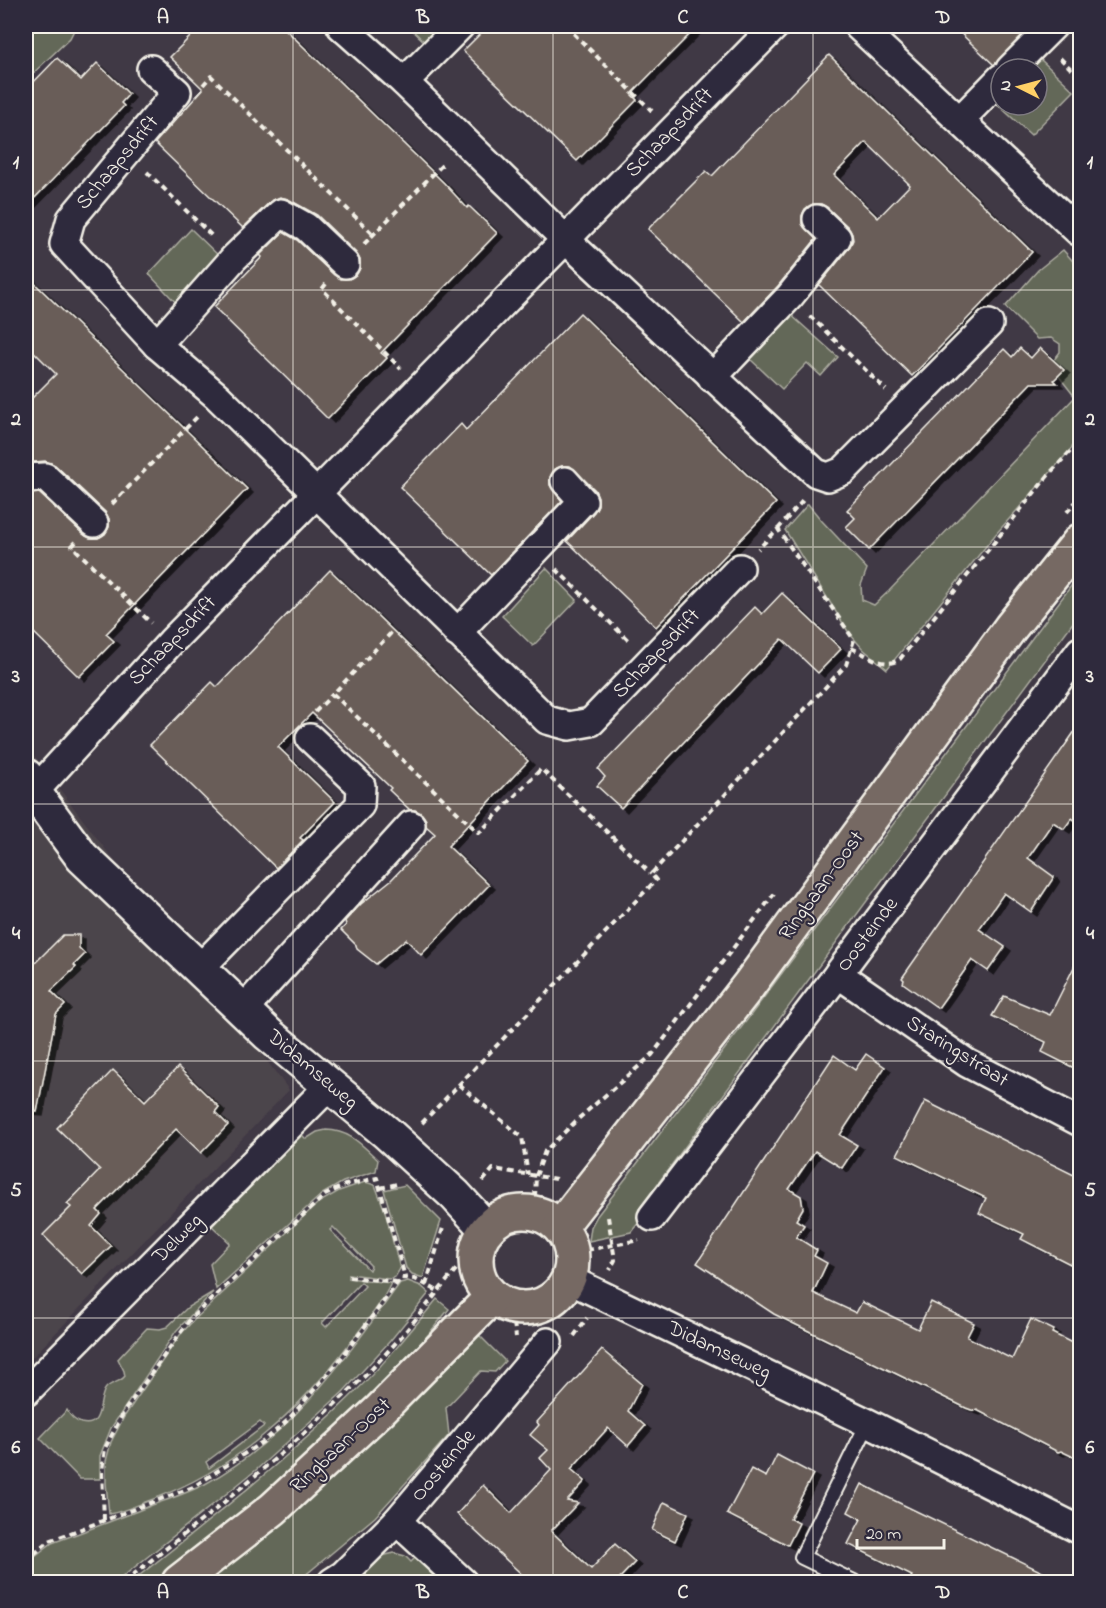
<svg xmlns="http://www.w3.org/2000/svg" width="1106" height="1608" viewBox="0 0 1106 1608" font-family="'Indie Flower',sans-serif">
<style>
.built{fill:#4c444b}
.green{fill:#636759;stroke:#acaca0;stroke-width:1.5;fill-rule:evenodd}
.building{fill:#695d59;stroke:#f4f1e8;stroke-width:1.5;fill-rule:evenodd;filter:url(#shadow)}
.lines{fill:none;stroke-linecap:round;stroke-linejoin:round}
.service-casing{stroke:#f4f1e8;stroke-width:18}
.minor-casing{stroke:#f4f1e8;stroke-width:32}
.tertiary-casing{stroke:#f4f1e8;stroke-width:38}
.primary-casing{stroke:#f4f1e8;stroke-width:38}
.path{stroke:#f4f1e8;stroke-width:4;stroke-dasharray:6 4.5;stroke-linecap:butt}
.service{stroke:#2f2a3d;stroke-width:14}
.minor{stroke:#2f2a3d;stroke-width:27}
.tertiary{stroke:#2f2a3d;stroke-width:33}
.primary{stroke:#766964;stroke-width:33}
.grid{fill:none;stroke:#f4f1e8;stroke-width:1.5;stroke-opacity:0.55}
.labels{text-anchor:middle;dominant-baseline:central;stroke-width:4.5;stroke-linejoin:round;paint-order:stroke}
.street-label{font-size:21px;fill:#f4f1e8;stroke:#2f2a3d}
.neatline{fill:none;stroke:#f4f1e8;stroke-width:2}
.grid-label{font-size:20px;text-anchor:middle;font-weight:bold;fill:#f4f1e8}
</style>
<defs>
<filter id="shadow"><feDropShadow dx="6" dy="4" stdDeviation="0" flood-color="#0009"/></filter>
</defs>
<rect width="100%" height="100%" fill="#403945"/>
<filter id="ink" filterUnits="userSpaceOnUse"><feTurbulence type="fractalNoise" baseFrequency=".0167" numOctaves="2"/><feDisplacementMap in="SourceGraphic" scale="12" xChannelSelector="R" yChannelSelector="G"/><feConvolveMatrix kernelMatrix="1 2 1 2 8 2 1 2 1" color-interpolation-filters="sRGB"/></filter>
<g filter="url(#ink)">
<path class="built" d="M26,745L289,1090L26,1364Z"/>
<g class="green">
<path d="M37,26H76L70,38L26,80V37Z"/>
<path d="M408,26H447L428,45Z"/>
<path d="M1040,59L1074,91L1031,135L997,104L1001,100V105H1037V69H1031Z"/>
<path d="M191,229L222,259L179,306L149,274Z"/>
<path d="M1063,250L1080,269V439L995,535L887,669L863,649L849,633L785,530L808,504L822,521L867,569L861,585L862,600L874,605L889,591L1075,397L1050,365L1060,352V344L1051,338L1037,339L1005,307L1038,270Z"/>
<path d="M790,314L838,357L821,376L807,363L782,389L749,358Z"/>
<path d="M546,568L577,600L533,646L502,616Z"/>
<path d="M1080,574V613L639,1209L645,1215L631,1232L589,1241L591,1227L597,1216L747,1020Z"/>
<path d="M326,1130C349,1130 362,1145 378,1160L376,1171L343,1182L322,1194L216,1289L210,1264L230,1243L211,1225L300,1133L306,1139L317,1132Z"/>
<path d="M365,1182L375,1185L385,1211L400,1269L395,1277L389,1279L349,1274V1278L391,1283C382,1303 366,1322 352,1340C298,1413 234,1470 148,1501C135,1506 122,1512 109,1514L106,1483V1461L111,1442L124,1417L180,1335L192,1322L318,1203L339,1191ZM333,1227L371,1266L369,1270L330,1230ZM361,1282L365,1286L326,1327L322,1323ZM260,1422L264,1426L209,1468L206,1462Z"/>
<path d="M405,1185L441,1221L423,1278L412,1274L406,1268L384,1190Z"/>
<path d="M408,1281L421,1286L429,1293L390,1341L343,1392L256,1470L116,1582H26V1567L31,1559L52,1543C85,1531 118,1519 150,1506C169,1499 188,1493 205,1484C289,1439 346,1358 400,1283Z"/>
<path d="M213,1292L176,1331L111,1428L100,1456V1479H80L40,1438L67,1410C70,1416 75,1421 81,1423C105,1429 97,1398 106,1388C111,1382 120,1383 125,1376L124,1371L118,1359L147,1328L160,1329L167,1327L188,1307Z"/>
<path d="M437,1299L449,1309L401,1368L296,1467L156,1582H131C208,1522 285,1461 355,1392C385,1363 411,1331 437,1299Z"/>
<path d="M478,1334L505,1361L495,1372L481,1371L446,1408L449,1435L375,1517L297,1582H205Z"/>
<path d="M394,1553L405,1556L411,1562L417,1556L446,1582H347L378,1557Z"/>
</g>
<g class="building">
<path d="M201,26H282L444,183L467,208L469,206L497,233L381,353L387,358L328,419L214,307L262,257L260,255L283,232L297,240L334,275L341,279H349L357,274L360,268V260L356,253L317,215L288,199L280,197L271,201L243,228L155,143L203,89L170,57Z"/>
<path d="M488,26H698L631,94L637,100L577,161L463,51Z"/>
<path d="M953,26H1031L994,65Z"/>
<path d="M829,55L1032,252L912,376L819,285L849,248L853,240L852,234L848,227L827,207L821,204H813L805,209L802,216V224L816,239L778,286L744,322L648,229L706,171L712,176ZM866,142L910,185L878,218L834,175Z"/>
<path d="M57,58L81,80L97,63L129,94L121,103L124,106L26,207V90Z"/>
<path d="M26,275L247,489L106,634L114,641L79,677L26,625V495L39,493L83,534L90,538H98L105,534L109,527V519L105,512L55,465L45,461L26,463V404L56,374L26,344Z"/>
<path d="M580,313L776,503L656,627L567,541L594,512L598,505V497L595,490L570,466H562L555,469L550,477V485L562,501L491,575L400,487L461,424L466,430Z"/>
<path d="M1020,348L1031,358L1040,348L1064,370L1054,380L1057,383H1031L869,550L846,527L855,518L847,510L1004,349L1012,357Z"/>
<path d="M330,570L528,761L448,846L489,885L421,955L406,939L376,964L357,949L356,945L341,930L346,925L345,921L361,904L391,880L435,834L426,826V820L422,814L415,810H410L389,790L391,788L312,713L278,747L335,802L300,838L303,840L276,868L150,745L212,682L217,687Z"/>
<path d="M782,593L841,649L818,673L782,639L621,808L597,786L605,777L598,769L755,607L762,614Z"/>
<path d="M1080,724V824L1072,818L1064,829L1053,822L1028,858L1054,877L1031,912L1004,893L979,929L1005,947L988,971L972,960L938,1008L903,983L904,980L902,978Z"/>
<path d="M63,935H79V948L85,954L74,965L76,967L51,991L65,1005L56,1014L37,1112L26,1111V966L29,969Z"/>
<path d="M1080,955V1071L1042,1052L1046,1042L992,1016L1004,996L1050,1015Z"/>
<path d="M866,1054L885,1067L840,1135L857,1145L842,1168L815,1151L789,1189L801,1196L803,1208L796,1220L804,1225L796,1237L817,1250L814,1256L827,1263L813,1293L856,1313L862,1302L918,1329L931,1302L974,1323L967,1337L1012,1359L1031,1319L1054,1330L1052,1333L1080,1347V1460L1061,1451L1058,1452L977,1410L974,1411L966,1408L774,1314L697,1263L834,1055L855,1070Z"/>
<path d="M178,1067L219,1107L215,1112L228,1125L201,1153L176,1129L97,1210L101,1214L91,1226L111,1246L82,1274L43,1235L71,1207L67,1204L100,1170L57,1128L113,1070L145,1101Z"/>
<path d="M925,1101L1080,1178V1269L1021,1239L1024,1234L979,1213L986,1198L897,1155Z"/>
<path d="M602,1350L642,1384L628,1411L645,1426L628,1446L608,1428L571,1469L585,1481L567,1501L578,1503L551,1531L591,1569L615,1544L635,1562L616,1582H530L457,1514L483,1485L511,1513L551,1470L540,1458L548,1450L530,1435L539,1425L537,1422Z"/>
<path d="M777,1455L813,1474L790,1519L799,1523L788,1545L727,1514L751,1469L766,1477Z"/>
<path d="M862,1484L887,1497L1063,1582H908L912,1576L848,1544L861,1519L848,1512Z"/>
<path d="M664,1502L688,1513L675,1541L652,1530Z"/>
</g>
<g class="lines">
<g class="service-casing">
<path id="service" d="M854,1582L802,1557L868,1423"/>
</g>
<g class="minor-casing">
<g id="minor">
<path d="M341,26L404,82L565,239L816,473L828,477L843,471L989,324"/>
<path d="M858,26L1078,231L1080,229"/>
<path d="M151,69L177,92L71,219L64,244L157,345L217,396L547,720L569,726L591,722L740,568"/>
<path d="M1010,69L1053,26"/>
<path d="M404,82L460,26"/>
<path d="M960,120L1001,78"/>
<path d="M157,345L234,258L281,213L306,227L345,264"/>
<path d="M712,378L790,296L837,238L817,219"/>
<path d="M26,480L28,478L45,477L94,523"/>
<path d="M457,633L583,501L565,481"/>
<path d="M34,792L171,642L775,26"/>
<path d="M199,969L360,805L361,786L310,738"/>
<path d="M838,974L967,1063L1080,1122"/>
<path d="M243,1010L411,825"/>
<path d="M652,1217L838,974L1080,651"/>
<path d="M570,1280L868,1423L1080,1530"/>
<path d="M26,1392L330,1085"/>
<path d="M397,1521L463,1582"/>
<path d="M332,1582L343,1575L397,1521L548,1342"/>
</g>
</g>
<g class="tertiary-casing">
<path id="tertiary" d="M26,776L34,792L82,857L268,1034L387,1133L455,1195L478,1220L485,1230"/>
</g>
<g class="primary-casing">
<g id="primary">
<circle cx="524" cy="1260" r="48"/>
<path d="M560,1227L749,985L1011,627L1080,541"/>
<path d="M179,1582L273,1509L380,1410L492,1297"/>
</g>
</g>
<g class="path">
<path d="M578,26L572,32L652,111"/>
<path d="M1060,58L1080,78"/>
<path d="M203,85L211,76L374,235"/>
<path d="M147,172L214,238"/>
<path d="M364,244L445,162"/>
<path d="M326,284L322,289L401,369"/>
<path d="M810,316L886,390"/>
<path d="M112,504L199,415"/>
<path d="M1067,512L1080,497"/>
<path d="M778,529L805,498"/>
<path d="M76,542L72,546L151,623"/>
<path d="M556,569L630,642"/>
<path d="M391,633L333,694L479,833L541,769L651,874"/>
<path d="M851,648C867,654 884,670 900,659L1051,472L1080,441"/>
<path d="M315,712L333,694"/>
<path d="M459,1085L522,1137L528,1175"/>
<path d="M422,1123L656,880L651,874L846,665L854,640L778,529L758,549"/>
<path d="M483,1181L493,1169L556,1179L558,1181"/>
<path d="M380,1188L397,1184"/>
<circle cx="524" cy="1260" r="64"/>
<path d="M535,1197L536,1176L545,1151L578,1119L652,1055L774,894"/>
<path d="M608,1217L615,1260L610,1270"/>
<path d="M587,1250L639,1240"/>
<path d="M349,1277L397,1282"/>
<path d="M426,1285L443,1228"/>
<path d="M514,1323L516,1337"/>
<path d="M574,1336L587,1318"/>
<path d="M104,1520L102,1471L105,1448L125,1410L191,1318L325,1195L345,1185L377,1178L405,1277"/>
<path d="M26,1561L49,1541L193,1487L264,1441L288,1420L339,1361L401,1278L415,1279L438,1291"/>
<path d="M124,1582L216,1509L297,1440L368,1373L402,1336L458,1267L461,1266"/>
</g>
<use href="#service" class="service"/>
<use href="#minor" class="minor"/>
<use href="#tertiary" class="tertiary"/>
<use href="#primary" class="primary"/>
</g>
</g>
<path class="grid" d="M293,26V1582M553,26V1582M813,26V1582M26,290H1080M26,547H1080M26,804H1080M26,1061H1080M26,1318H1080"/>
<g class="labels">
<g class="street-label">
<text transform="translate(670 133) rotate(-46)">Schaapsdrift</text>
<text transform="translate(118 163) rotate(-50)">Schaapsdrift</text>
<text transform="translate(173 641) rotate(-46)">Schaapsdrift</text>
<text transform="translate(657 654) rotate(-46)">Schaapsdrift</text>
<text transform="translate(822 886) rotate(-54)">Ringbaan-Oost</text>
<text transform="translate(868 935) rotate(-53)">Oosteinde</text>
<text transform="translate(957 1052) rotate(32)">Staringstraat</text>
<text transform="translate(312 1070) rotate(40)">Didamseweg</text>
<text transform="translate(178 1239) rotate(-45)">Delweg</text>
<text transform="translate(719 1351) rotate(25)">Didamseweg</text>
<text transform="translate(341 1446) rotate(-43)">Ringbaan-Oost</text>
<text transform="translate(444 1466) rotate(-50)">Oosteinde</text>
</g>
</g>
<rect width="1106" height="1608" fill="none" stroke="#2f2a3d" stroke-width="66"/>
<g transform="translate(1019 87) rotate(276)"><circle r="28" fill="#2f2a3d" stroke="#7e7a81" stroke-width="1.5"/>
<path d="M0-4.5L10 22L0 15L-10 22Z" fill="#ffd166"/>
<text y="-9" font-size="16" font-weight="bold" text-anchor="middle" fill="#f4f1e8">N</text>
</g>
<path d="M857 1539v9h87v-9" fill="none" stroke="#f4f1e8" stroke-width="3"/>
<text x="866" y="1539" font-size="18" fill="#f4f1e8" stroke="#2f2a3d" stroke-width="4.5" paint-order="stroke">20 m</text>
<rect x="33" y="33" width="1040" height="1542" class="neatline"/>
<g class="grid-label">
<text x="163" y="23">A</text>
<text x="423" y="23">B</text>
<text x="683" y="23">C</text>
<text x="943" y="23">D</text>
<text x="16" y="168">1</text>
<text x="1090" y="168">1</text>
<text x="16" y="425">2</text>
<text x="1090" y="425">2</text>
<text x="16" y="682">3</text>
<text x="1090" y="682">3</text>
<text x="16" y="939">4</text>
<text x="1090" y="939">4</text>
<text x="16" y="1196">5</text>
<text x="1090" y="1196">5</text>
<text x="16" y="1453">6</text>
<text x="1090" y="1453">6</text>
<text x="163" y="1598">A</text>
<text x="423" y="1598">B</text>
<text x="683" y="1598">C</text>
<text x="943" y="1598">D</text>
</g>
</svg>
